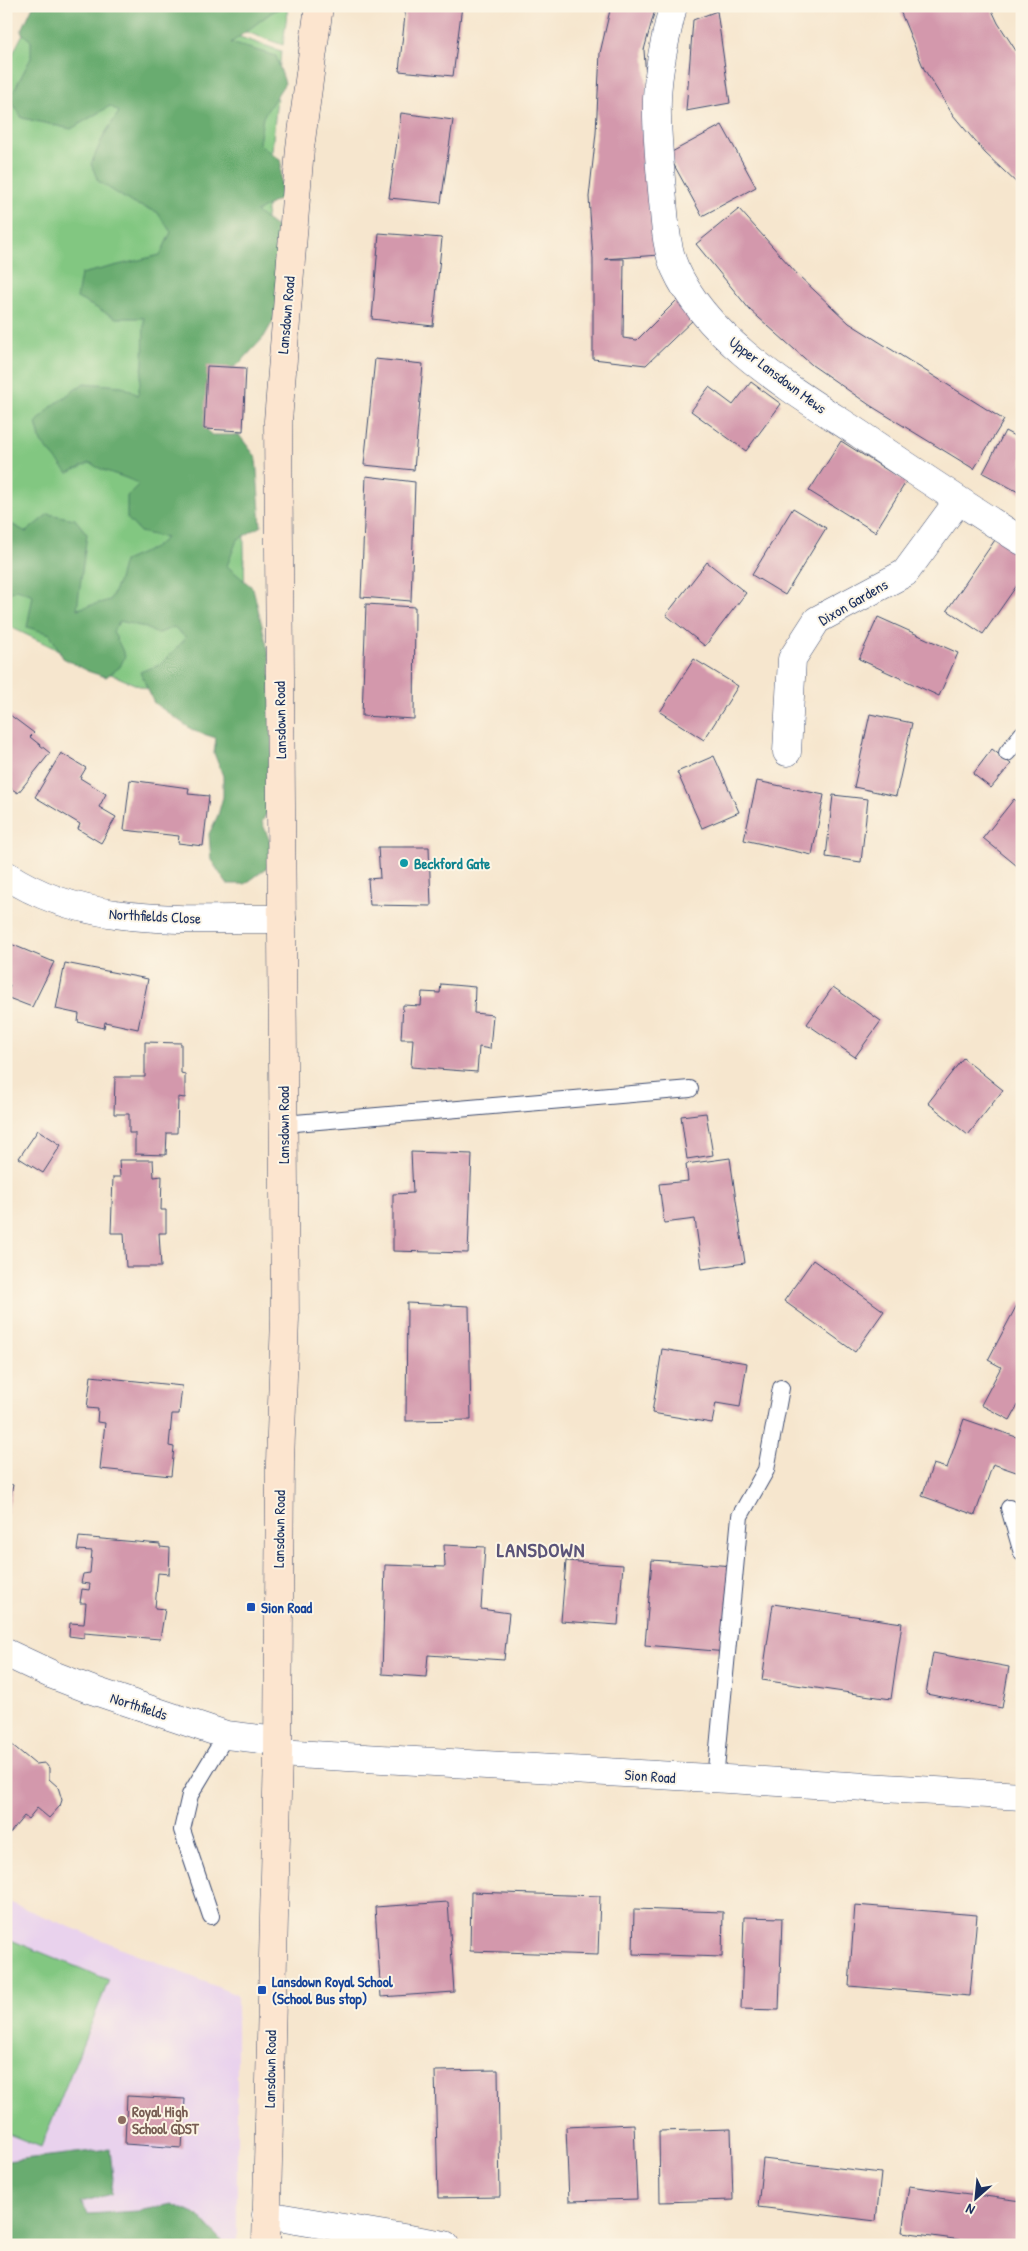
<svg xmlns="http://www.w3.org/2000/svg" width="1028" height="2251" viewBox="0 0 1028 2251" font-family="'Patrick Hand',sans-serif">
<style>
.built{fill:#e9d2ed}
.green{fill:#82c781;stroke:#4e7b70}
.forest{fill:#69ac6f;stroke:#426e66}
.building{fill:#d398ac}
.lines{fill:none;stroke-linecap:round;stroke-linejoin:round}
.lane-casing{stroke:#3c4a6f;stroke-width:18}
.street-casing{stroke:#3c4a6f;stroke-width:29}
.secondary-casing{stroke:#3c4a6f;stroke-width:29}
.lane{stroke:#fff;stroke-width:16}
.street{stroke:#fff;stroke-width:28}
.secondary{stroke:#fce5cf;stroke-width:28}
.culture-dot{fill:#0f9aa8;stroke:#fcf5e5;stroke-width:2}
.transit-dot{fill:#1a4fb4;stroke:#fcf5e5;stroke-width:2}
.education-dot{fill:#8d6e63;stroke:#fcf5e5;stroke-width:2}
.labels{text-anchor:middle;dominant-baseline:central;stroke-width:4;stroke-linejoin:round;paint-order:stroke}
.street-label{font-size:15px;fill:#1b2f5e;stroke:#fcf5e5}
.culture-label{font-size:15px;font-weight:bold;fill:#0d838f;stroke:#fcf5e5;text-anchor:start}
.transit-label{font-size:15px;font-weight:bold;fill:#164399;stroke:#fcf5e5;text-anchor:start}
.education-label{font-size:15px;font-weight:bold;fill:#785e54;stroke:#fcf5e5;text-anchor:start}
.district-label{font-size:20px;font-weight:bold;letter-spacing:1px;fill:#5b5479;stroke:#fcf5e5}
</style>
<rect width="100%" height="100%" fill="#fcf5e5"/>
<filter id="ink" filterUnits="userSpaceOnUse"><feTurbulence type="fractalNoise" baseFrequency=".02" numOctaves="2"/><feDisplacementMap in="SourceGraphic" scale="10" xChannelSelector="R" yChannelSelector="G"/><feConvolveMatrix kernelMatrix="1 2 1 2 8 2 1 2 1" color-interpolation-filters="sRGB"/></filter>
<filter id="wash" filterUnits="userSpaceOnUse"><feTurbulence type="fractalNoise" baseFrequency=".0096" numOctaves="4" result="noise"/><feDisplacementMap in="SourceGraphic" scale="20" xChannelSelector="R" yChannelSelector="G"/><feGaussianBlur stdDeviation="1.12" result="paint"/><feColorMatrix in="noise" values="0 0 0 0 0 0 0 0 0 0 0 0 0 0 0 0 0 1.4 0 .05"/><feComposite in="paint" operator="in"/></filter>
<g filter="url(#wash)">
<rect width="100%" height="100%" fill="#f6e6ce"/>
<path class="built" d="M6,1901L237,1995V2245H6Z"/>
<g class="green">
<path d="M37,6H149L281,51L255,340L210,350L194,473L243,488L247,720C162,702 84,662 6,625V67Z"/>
<path d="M174,6H288L283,45Z"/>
<path d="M6,1938L109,1980L41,2147L6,2133Z"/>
</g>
<g class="forest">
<path d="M33,6H284L272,12L231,43L276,56L285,83L263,117L259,144L281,161V198L256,212L279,229L285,270L277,314L264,337L240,363L225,373L212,393L204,425L211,435H239L256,457L261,526L237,540L227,566L253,588L270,659L273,800L262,822L271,844V865L245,884H227L211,860L209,834L218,815L223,797V776L214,753L216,738L194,731L154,703L140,672L161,664L186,638L174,627L157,634L144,627L120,621L113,631L125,656L120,667L106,677L90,672L63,658L50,634L27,627L33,595L17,589L6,595V521L26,532L48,514L75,519L87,534L77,609L110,600L118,583L124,561L154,548L166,538L140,532L127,518V496L139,484C121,474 107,474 90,463L68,473L41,442L36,423L51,407L84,383L122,386L138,395L143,364L144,318H116L77,298L81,274L160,255L171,232L157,212L132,203L98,181L91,164L104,135L119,112L110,106L71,129L22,118L10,98L31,58V41L21,32Z"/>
<path d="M110,2149L113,2179L111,2194L81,2202L88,2214L138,2211L172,2204L199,2216L225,2245H6V2161Z"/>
</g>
<g id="blocks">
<g class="building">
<path d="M406,6H462L453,76L399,71Z"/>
<path d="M611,6H656L644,50L659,255L605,259H624L623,338L637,340L677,300L696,317L646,365L593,359V259L589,197L596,133L600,53Z"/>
<path d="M898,6H990L998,23L1022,60V188L985,153L953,115L924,69Z"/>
<path d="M717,11L730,103L686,111L693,20Z"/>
<path d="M401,113L453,120L441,203L389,198Z"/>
<path d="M722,125L756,187L702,216L668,154Z"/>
<path d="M739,209L798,275L849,323L1004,420L974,469L871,406L812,365L750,310L696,244Z"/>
<path d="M379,233L442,238L433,326L372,319Z"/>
<path d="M375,359L423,364L414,470L364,465Z"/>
<path d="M207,366L246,368L243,431L204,429Z"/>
<path d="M751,382L781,404L746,451L691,411L709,387L733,405Z"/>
<path d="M1005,431L1022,440V494L983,473Z"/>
<path d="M841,441L906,482L875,532L809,491Z"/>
<path d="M366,476L415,482L411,601L361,597Z"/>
<path d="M793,508L826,528L785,595L752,575Z"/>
<path d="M997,537L1022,554V578L983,634L947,610Z"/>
<path d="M707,562L746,593L705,646L666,615Z"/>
<path d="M366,604L415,607L414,719L362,716Z"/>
<path d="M878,617L958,653L939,696L859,659Z"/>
<path d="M694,659L738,686L704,740L660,712Z"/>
<path d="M6,712L34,733L30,737L50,753L18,793L6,785Z"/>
<path d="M870,714L912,723L896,796L854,787Z"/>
<path d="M992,749L1011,764L991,788L973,774Z"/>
<path d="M61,753L86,768L80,778L106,794L99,807L116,817L101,843L78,829L80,824L35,797Z"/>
<path d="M714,756L739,812L702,828L677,772Z"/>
<path d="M130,780L189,788L188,794L209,796L203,846L178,843L179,836L124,830Z"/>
<path d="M757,781L824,795L812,855L744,840Z"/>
<path d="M833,795L868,799L861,862L826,857Z"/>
<path d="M1014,799L1022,806V870L983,838Z"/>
<path d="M378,847H429L431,906L370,905L368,879L380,878Z"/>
<path d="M6,942L54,962L32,1007L6,997L10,985L6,984Z"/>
<path d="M65,963L148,979L138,1029L105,1022L104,1028L78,1022L79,1014L56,1009Z"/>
<path d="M441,984L475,987L474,1013L493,1015L490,1049L479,1047L477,1072L411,1067L413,1039H401L403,1005L421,1006L422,992L440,993Z"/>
<path d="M833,987L881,1021L855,1057L807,1024Z"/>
<path d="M145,1042L181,1043V1073L185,1074V1098L178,1097L177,1133H167L166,1155L135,1154V1133H129V1114H114L115,1077H145Z"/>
<path d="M963,1058L1003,1090L968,1135L928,1103Z"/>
<path d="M706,1113L713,1155L687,1159L681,1116Z"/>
<path d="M38,1130L61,1145L43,1173L19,1158Z"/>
<path d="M411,1152L472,1154L468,1253L393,1251V1194L413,1193Z"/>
<path d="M730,1158L745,1263L702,1269L695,1219L664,1223L659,1184L688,1181L686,1164Z"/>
<path d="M119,1160H153L154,1177L162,1176L161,1210H166V1233H159L161,1267H126L124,1233H111L113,1177H120Z"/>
<path d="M813,1260L884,1311L855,1352L784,1301Z"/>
<path d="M1019,1301L1022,1302V1398L1010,1420L981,1405L1001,1367L988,1360Z"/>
<path d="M407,1303L469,1306L471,1420L406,1421Z"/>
<path d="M662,1349L747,1363L740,1407L716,1403L712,1423L652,1413Z"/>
<path d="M91,1376L182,1386L179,1414H172L169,1446L174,1447L171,1476L100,1469L105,1423L97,1422L98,1409L87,1408Z"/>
<path d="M964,1419L1022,1439V1474L993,1464L975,1515L922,1496L933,1464L947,1468Z"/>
<path d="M6,1483L13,1485L7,1513H6Z"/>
<path d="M79,1537L160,1544V1547L170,1548L169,1574L158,1573L155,1608L165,1609L160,1639L84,1633V1638L69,1636L70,1623L84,1624L86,1603H80L82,1589L89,1590L90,1584L81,1583L83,1574L90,1573L92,1551L77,1550Z"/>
<path d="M444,1545L485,1547L481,1609L509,1613L504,1660L428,1655L426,1677L382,1674L385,1565L445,1567Z"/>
<path d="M652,1560L733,1566L727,1652L645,1645Z"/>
<path d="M566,1561L623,1565L618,1625L561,1621Z"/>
<path d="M773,1604L902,1623L891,1699L762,1680Z"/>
<path d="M933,1653L1009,1667L1002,1708L926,1694Z"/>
<path d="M11,1744L35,1764L45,1763L49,1768V1779L58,1787L62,1800L60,1806L49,1818L37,1808L28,1819L24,1816L10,1833L6,1830V1749Z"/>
<path d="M471,1892L600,1896L598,1955L470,1951Z"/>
<path d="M448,1902L454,1992L381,1997L375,1907Z"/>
<path d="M855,1905L977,1915L970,1996L849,1986Z"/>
<path d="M634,1909L723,1912L722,1957L633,1954Z"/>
<path d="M744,1917L782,1918L779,2010L741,2009Z"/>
<path d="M1020,1953H1022V1982H1018Z"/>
<path d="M498,2070L500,2197L438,2198L435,2071Z"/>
<path d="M127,2096L185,2099L182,2148L125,2144Z"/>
<path d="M634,2124L637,2199L569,2201L566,2127Z"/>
<path d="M731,2129L733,2200L660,2202L659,2131Z"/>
<path d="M763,2159L881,2173L876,2221L758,2207Z"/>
<path d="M909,2186L1022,2201L1020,2245H999L902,2232Z"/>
</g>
</g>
</g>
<g filter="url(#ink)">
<use href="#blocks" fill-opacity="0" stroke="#3c4a6f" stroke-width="1"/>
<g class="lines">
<g class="lane-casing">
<g id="lane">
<path d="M1007,753L1022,734"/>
<path d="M284,1124L690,1089"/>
<path d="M1009,1508L1022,1553"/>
<path d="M715,1780L740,1516L766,1470L781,1388"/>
<path d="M211,1916L182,1830L190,1795L226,1735"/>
</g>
</g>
<g class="street-casing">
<g id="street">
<path d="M673,6C666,36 658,68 657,99C656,133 660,167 663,201C665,222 666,248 675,268C708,342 796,392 861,435C914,471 968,507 1022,541"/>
<path d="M787,752L792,659L817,620L905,573L958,501"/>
<path d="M6,875C87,929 189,918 282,919"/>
<path d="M6,1653L53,1675L89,1689L226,1735L278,1741"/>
<path d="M278,1753L1022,1796"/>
<path d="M266,2215L445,2245"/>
</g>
</g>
<g class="secondary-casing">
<path id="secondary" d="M266,2245L278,1753L280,1462L285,1318L278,421L300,148L319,6"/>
</g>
<use href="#lane" class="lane"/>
<use href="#street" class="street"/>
<use href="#secondary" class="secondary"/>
</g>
</g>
<circle class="culture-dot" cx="404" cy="863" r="5"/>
<g class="transit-dot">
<rect x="246" y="1602" width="10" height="10" rx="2.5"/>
<rect x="257" y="1985" width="10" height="10" rx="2.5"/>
</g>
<circle class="education-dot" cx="122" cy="2120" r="5"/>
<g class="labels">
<g class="street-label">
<text transform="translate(286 315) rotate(-85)">Lansdown Road</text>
<text transform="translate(778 375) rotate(37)">Upper Lansdown Mews</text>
<text transform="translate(853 602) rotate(-30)">Dixon Gardens</text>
<text transform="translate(280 720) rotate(-91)">Lansdown Road</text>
<text transform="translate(155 916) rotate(3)">Northfields Close</text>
<text transform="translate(283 1125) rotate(-90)">Lansdown Road</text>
<text transform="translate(279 1529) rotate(-89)">Lansdown Road</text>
<text transform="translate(139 1706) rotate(18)">Northfields</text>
<text transform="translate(650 1776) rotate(4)">Sion Road</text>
<text transform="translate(270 2069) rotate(-89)">Lansdown Road</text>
</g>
<g class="culture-label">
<text x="414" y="863">Beckford Gate</text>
</g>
<g class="transit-label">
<text x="261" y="1607">Sion Road</text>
<text x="272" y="1981">Lansdown Royal School<tspan x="272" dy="17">(School Bus stop)</tspan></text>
</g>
<g class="education-label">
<text x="132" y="2111">Royal High<tspan x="132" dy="17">School GDST</tspan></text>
</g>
<g class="district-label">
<text x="541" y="1549">LANSDOWN</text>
</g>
</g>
<rect width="1028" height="2251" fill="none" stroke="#fcf5e5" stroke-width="25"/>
<g transform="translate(976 2198) rotate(207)" stroke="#fcf5e5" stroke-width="4" paint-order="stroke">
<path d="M0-4L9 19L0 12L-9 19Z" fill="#1b2f5e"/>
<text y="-8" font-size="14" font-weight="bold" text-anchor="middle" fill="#1b2f5e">N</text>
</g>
</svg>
